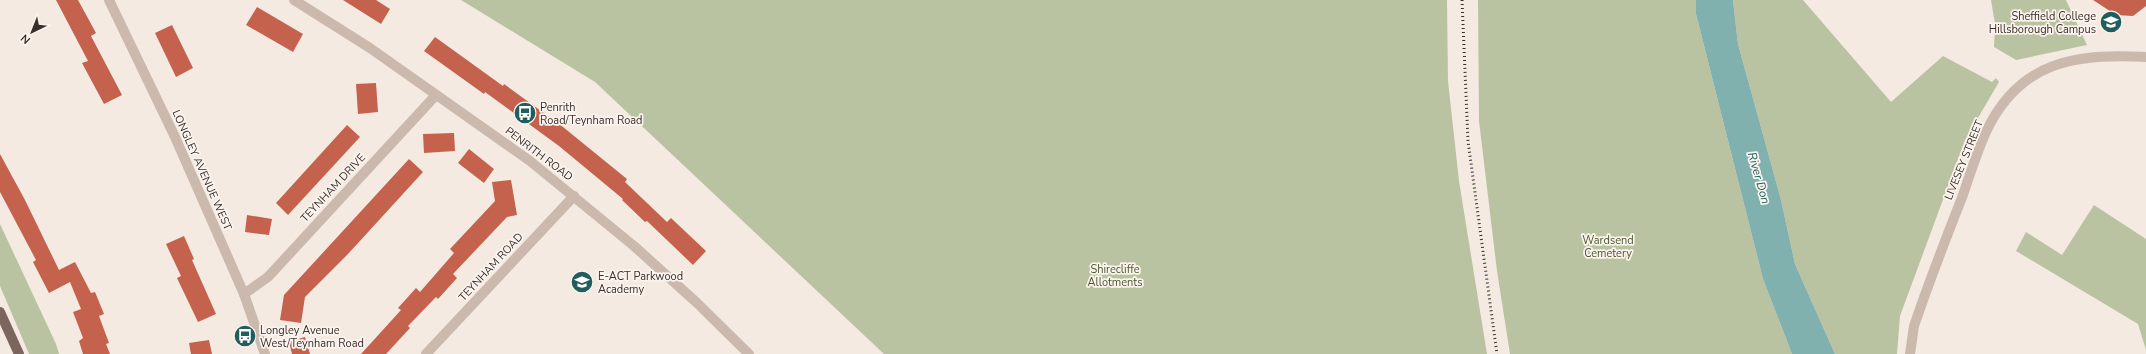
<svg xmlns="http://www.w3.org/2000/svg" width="2146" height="354" viewBox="0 0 2146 354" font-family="'Nunito Sans',sans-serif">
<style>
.green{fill:#bac3a1}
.water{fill:#80b1af}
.building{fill:#c5624d}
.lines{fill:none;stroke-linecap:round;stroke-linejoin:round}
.street{stroke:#ccb9ad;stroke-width:10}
.primary{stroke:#7c655d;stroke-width:10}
.rail{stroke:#3b2f2b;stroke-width:3;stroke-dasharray:1 3;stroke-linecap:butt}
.labels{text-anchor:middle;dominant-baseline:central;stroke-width:3.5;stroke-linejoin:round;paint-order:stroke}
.poi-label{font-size:11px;fill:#3b2f2b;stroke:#fbf4ee;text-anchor:start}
.street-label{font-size:11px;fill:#3b2f2b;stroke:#fbf4ee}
.park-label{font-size:11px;fill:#4d592f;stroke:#fbf4ee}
.water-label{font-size:12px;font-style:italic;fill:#205d5c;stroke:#fbf4ee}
</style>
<rect width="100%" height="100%" fill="#f4eae1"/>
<g class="green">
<path d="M461,0H1447L1448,81L1459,181L1487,354H884L595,82Z"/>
<path d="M1478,0H1696V14L1763,279L1792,354H1510L1497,271L1479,121Z"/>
<path d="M1733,0H1803L1891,102L1943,56L1992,82L1996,78L1999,82L1965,140L1900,316L1897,354H1835L1795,264L1781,200L1738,44Z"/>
<path d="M1991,0H2066L2087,45L2016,60L1994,47L1995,24Z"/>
<path d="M2094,205L2146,239V350L2138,324L2016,251L2026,232L2062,255Z"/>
<path d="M0,224L56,344L59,354H29L0,286Z"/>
</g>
<path class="water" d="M1696,0H1733L1738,44L1781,200L1795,264L1835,354H1792L1763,279L1696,14Z"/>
<g class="building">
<path d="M56,0H78L96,33L91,36L122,95L104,104L82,63L88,61Z"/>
<path d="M343,0H376L390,9L381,24Z"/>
<path d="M2093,0H2146V6L2133,16L2116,15Z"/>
<path d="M257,7L303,34L293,52L246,25Z"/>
<path d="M172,25L193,68L176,77L155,33Z"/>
<path d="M435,37L503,86L504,84L563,127L627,179L625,182L667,222L671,218L706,251L693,265L647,221L645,222L622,200L623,199L559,146L485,92L484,94L424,51Z"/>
<path d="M376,83L378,112L358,114L356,84Z"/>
<path d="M347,125L360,137L288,215L276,203Z"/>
<path d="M454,133L455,151L424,153L423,134Z"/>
<path d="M469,149L494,169L484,183L458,163Z"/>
<path d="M0,154L25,200L59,270L75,262L91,293L95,292L104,314L99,316L109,343L106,344L110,354H83L79,341L83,338L73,312L81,309L70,282L49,293L33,262L36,260L0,192Z"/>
<path d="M409,159L423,172L348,254L305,297L301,323L280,320L284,295Z"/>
<path d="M511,180L517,215L507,217L453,274L457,278L438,299L436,297L408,326L410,328L386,354H361L401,310L398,308L416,288L420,292L454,253L450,249L495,201L492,182Z"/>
<path d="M247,215L272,219L269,235L245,232Z"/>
<path d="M184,236L194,259L192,260L216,314L198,322L177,278L181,276L166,244Z"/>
<path d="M305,337L310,354H292L289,342Z"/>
<path d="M209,340L212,354H191L189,343Z"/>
</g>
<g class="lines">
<g class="street">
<path d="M109,0L175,137L244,294L265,354"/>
<path d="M294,0L370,48L530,161L634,246L696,302L749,354"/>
<path d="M244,294L268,277L436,95"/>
<path d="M426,354L574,196"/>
<path d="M1910,354L1914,326C1929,282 1946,238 1963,195C1970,174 1977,152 1986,132C2019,61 2076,53 2146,57"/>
</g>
<path class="primary" d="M0,312L19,354"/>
<path class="rail" d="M1462,0L1468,141L1497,354"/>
</g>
<defs>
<g id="university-disc" transform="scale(1.15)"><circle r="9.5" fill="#205d5c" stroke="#fbf4ee"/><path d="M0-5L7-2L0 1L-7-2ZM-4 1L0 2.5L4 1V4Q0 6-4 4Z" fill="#fff"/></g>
<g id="bus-disc" transform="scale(1.15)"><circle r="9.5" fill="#205d5c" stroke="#fbf4ee"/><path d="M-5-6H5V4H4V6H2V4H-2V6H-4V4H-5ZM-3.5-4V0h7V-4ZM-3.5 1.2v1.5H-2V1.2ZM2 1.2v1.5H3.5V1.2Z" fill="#fff"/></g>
<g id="school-disc" transform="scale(1.15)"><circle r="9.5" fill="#205d5c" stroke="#fbf4ee"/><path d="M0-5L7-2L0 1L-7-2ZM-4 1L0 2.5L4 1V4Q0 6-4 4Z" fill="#fff"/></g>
</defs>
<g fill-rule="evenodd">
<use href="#university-disc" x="2111" y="22"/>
<use href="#bus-disc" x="525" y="113"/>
<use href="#school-disc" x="582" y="282"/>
<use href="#bus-disc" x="245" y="336"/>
</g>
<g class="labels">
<g class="poi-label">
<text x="2096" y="16" text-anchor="end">Sheffield College<tspan x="2096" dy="13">Hillsborough Campus</tspan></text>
<text x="540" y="107">Penrith<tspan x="540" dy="13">Road/Teynham Road</tspan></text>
<text x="598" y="276">E-ACT Parkwood<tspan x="598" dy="13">Academy</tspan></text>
<text x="260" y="330">Longley Avenue<tspan x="260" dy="13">West/Teynham Road</tspan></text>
</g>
<g class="street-label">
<text transform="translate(539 154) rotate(37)">PENRITH ROAD</text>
<text transform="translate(1964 160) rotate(-68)">LIVESEY STREET</text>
<text transform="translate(202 170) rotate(66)">LONGLEY AVENUE WEST</text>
<text transform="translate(333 188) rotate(-47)">TEYNHAM DRIVE</text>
<text transform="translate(491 267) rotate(-47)">TEYNHAM ROAD</text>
</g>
<g class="park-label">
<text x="1608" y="240">Wardsend<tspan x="1608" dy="13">Cemetery</tspan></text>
<text x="1115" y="269">Shirecliffe<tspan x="1115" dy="13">Allotments</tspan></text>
</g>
<g class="water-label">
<text transform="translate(1759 178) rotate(74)">River Don</text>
</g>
</g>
<g transform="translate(32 32) rotate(223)" stroke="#fbf4ee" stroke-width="3" paint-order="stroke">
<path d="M0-3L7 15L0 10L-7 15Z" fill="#3b2f2b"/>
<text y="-6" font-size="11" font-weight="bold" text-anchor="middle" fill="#3b2f2b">N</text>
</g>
</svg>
